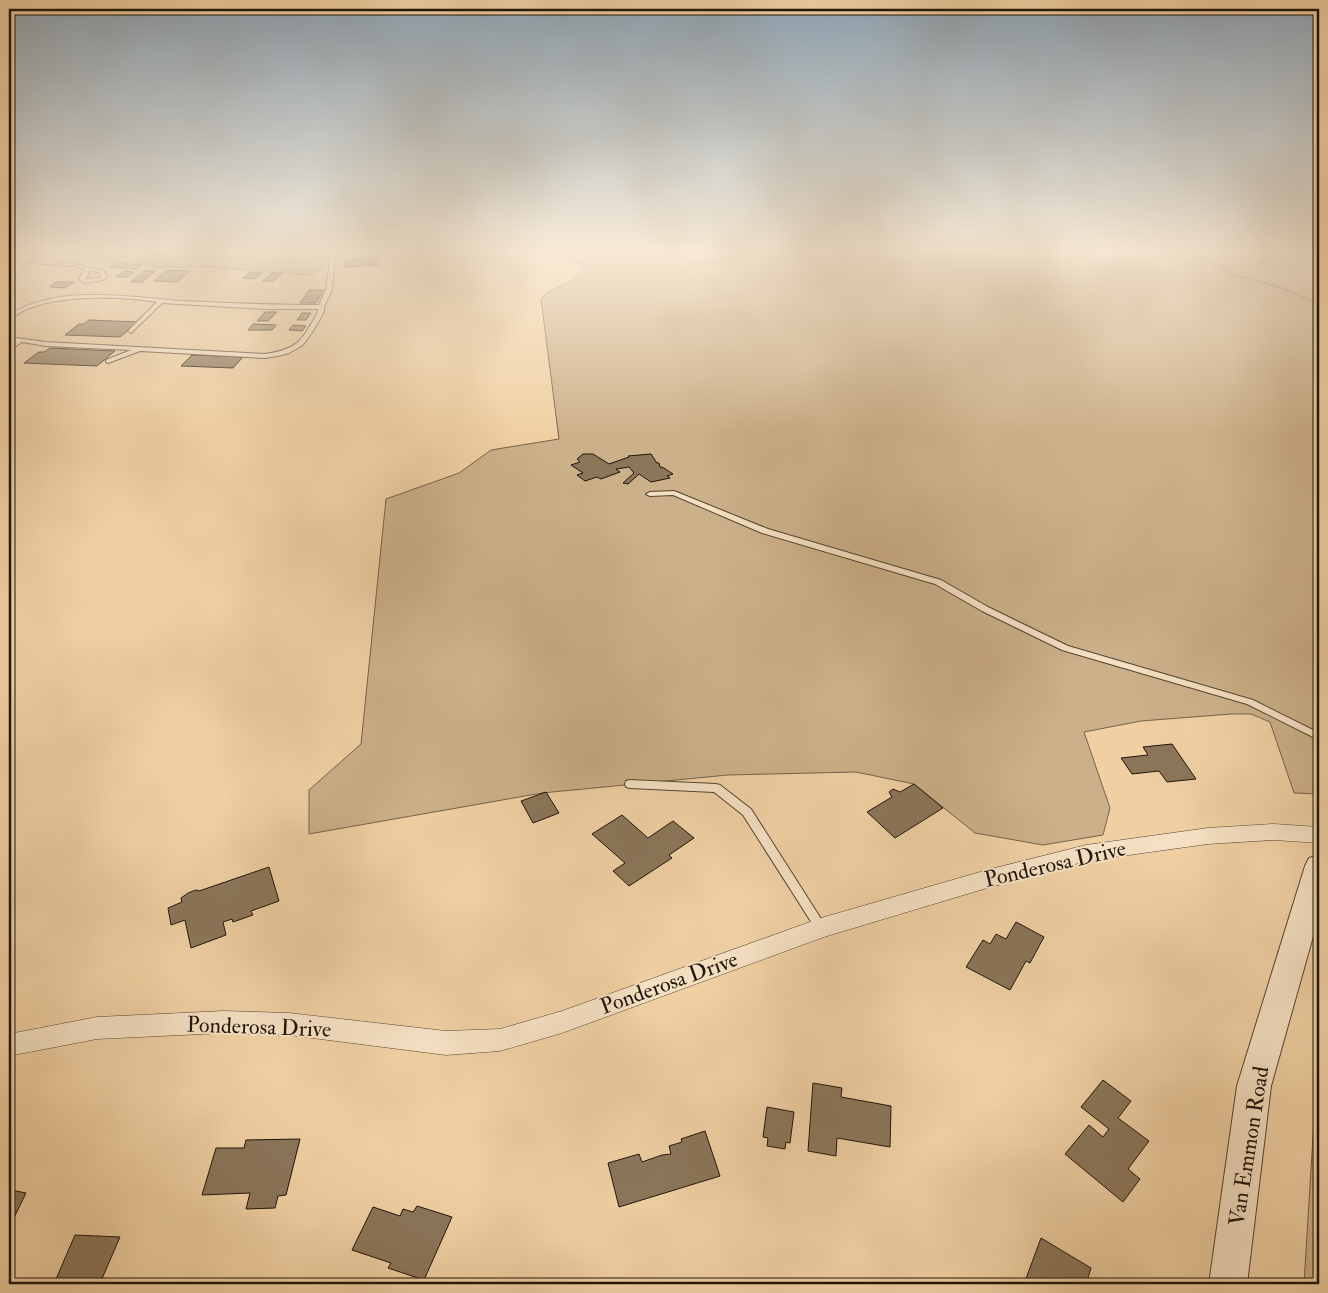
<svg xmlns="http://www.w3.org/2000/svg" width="1328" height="1293" viewBox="0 0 1328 1293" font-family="'IM FELL Double Pica',serif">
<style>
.green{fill:#ccb089;stroke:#75624a}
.building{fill:#8b765a;stroke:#1e150a}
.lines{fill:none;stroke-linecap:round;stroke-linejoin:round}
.service-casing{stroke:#524430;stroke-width:2}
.minor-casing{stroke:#524430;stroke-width:1}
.tertiary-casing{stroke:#524430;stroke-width:2}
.primary-casing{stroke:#1e150a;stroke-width:1}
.path{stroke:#1e150a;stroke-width:2;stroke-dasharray:0.5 1;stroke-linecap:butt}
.service{fill:#f5e0c3;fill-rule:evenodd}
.minor{fill:#f5e0c3;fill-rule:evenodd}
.tertiary{fill:#f5e0c3;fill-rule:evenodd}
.primary{fill:#f0d0a3;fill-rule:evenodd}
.labels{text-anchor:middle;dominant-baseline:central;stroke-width:4;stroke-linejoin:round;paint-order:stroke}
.near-street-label{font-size:22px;fill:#1e150a;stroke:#f5e0c3}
</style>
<rect width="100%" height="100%" fill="#f0d0a3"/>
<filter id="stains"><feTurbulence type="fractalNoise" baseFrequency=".004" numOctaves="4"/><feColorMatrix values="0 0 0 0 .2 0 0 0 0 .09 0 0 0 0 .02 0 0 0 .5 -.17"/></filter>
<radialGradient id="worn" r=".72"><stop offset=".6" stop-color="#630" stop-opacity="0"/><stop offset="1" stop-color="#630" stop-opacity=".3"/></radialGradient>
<g class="green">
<path d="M85,252H324L322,270L307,275L208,267H157L91,257Z"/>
<path d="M543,252H1319V794L1294,793L1270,722L1251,714H1231L1141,721L1084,732L1110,808L1103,835L1043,845L975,833L914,784L856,772L728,775L542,793L309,834V790L361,744L386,499L459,473L491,450L559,439L541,299L548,292L574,280L583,269L577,262Z"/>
<path d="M1319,1038V1284H1304Z"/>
</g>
<g class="building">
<path d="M379,258L378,265L344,267L346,260Z"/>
<path d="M115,263L141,265L136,269L109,267Z"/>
<path d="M167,270L190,271L177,282L154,281Z"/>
<path d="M124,271L134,272L127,277H116Z"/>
<path d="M144,271H155L142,282H131Z"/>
<path d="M250,272L262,273L255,279L243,278Z"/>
<path d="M272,273L282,274L273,281H263Z"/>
<path d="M56,282H74L65,288L50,287Z"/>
<path d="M309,290H324L316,303H300Z"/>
<path d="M265,312H277L268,321H257Z"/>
<path d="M302,313H311L306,320H297Z"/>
<path d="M89,320L138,322L120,337L65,335L79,324H84Z"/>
<path d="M253,324L276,325L272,330H248Z"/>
<path d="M293,325L306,326L302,331L289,330Z"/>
<path d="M50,348L115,351L97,366L24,363L39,352H44Z"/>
<path d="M192,355L243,357L233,368L181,366Z"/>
<path d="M583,454H593L609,464L629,457L628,456L651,454L657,463H659L660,467L664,468L673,474L667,476L670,478L651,482L639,474L628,484L623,483L634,473L629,467L616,469L620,472L601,479L597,477L585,481L577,475L583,473L571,465L580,462L577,459Z"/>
<path d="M1172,744L1196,779L1167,782L1159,771L1132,774L1121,758L1148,755L1143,747Z"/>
<path d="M914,784L943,808L895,838L867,812L892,797L889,792L893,789L900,792Z"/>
<path d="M546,792L559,813L533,823L521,801Z"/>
<path d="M622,815L648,838L673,821L694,838L669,855L672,858L629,886L613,871L625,863L592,834Z"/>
<path d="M269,867L279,901L251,911L253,915L233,922L232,919L223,922L226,935L191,948L185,920L171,925L168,908L182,902L181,898L188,893L196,890L199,891Z"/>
<path d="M1016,922L1044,937L1030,963L1026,961L1010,990L966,967L983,940L990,944L996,934L1006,939Z"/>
<path d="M1103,1080L1131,1101L1118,1118L1149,1141L1128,1169L1140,1179L1123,1202L1065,1154L1089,1125L1103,1137L1109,1129L1081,1107Z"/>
<path d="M813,1083L842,1088L841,1097L891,1106L890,1147L837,1138L836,1156L808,1151Z"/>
<path d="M767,1107L794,1112L790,1143L786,1142L785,1149L767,1146L768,1138L763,1137Z"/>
<path d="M705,1131L720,1176L619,1207L608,1163L639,1154L642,1162L662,1155L671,1154L669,1146L682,1142L681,1139Z"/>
<path d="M300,1139L286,1195L278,1196L275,1208L246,1209L250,1193L202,1195L216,1148H244L246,1140Z"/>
<path d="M11,1190L26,1193L9,1228V1192Z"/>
<path d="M417,1206L452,1217L424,1280L388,1268L391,1263L352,1250L373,1207L400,1216L403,1209L413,1212Z"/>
<path d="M75,1235L120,1237L101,1281L56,1279Z"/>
<path d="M1041,1238L1091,1268L1086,1284H1024Z"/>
</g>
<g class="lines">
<g class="service-casing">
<g id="service">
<path d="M333,253L335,254L332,290L324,307V312L313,331L303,345L289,353L278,356L265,358L140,351L108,363L106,362V360L131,350L46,346L22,342L9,351V346L15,342L9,341V337L46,342L265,354C299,349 302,340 318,312V309H266L162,303L131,333L128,331L157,302C120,296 65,295 30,308C22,310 16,316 9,319V315C59,284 126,297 181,301C227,303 273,305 319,305L326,290L331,254Z"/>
<path d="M20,260L75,264L104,271L107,276L103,280L84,283L79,279L85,269L75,266L18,262V261ZM90,270L100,273L101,276L99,278L85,279Z"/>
<path d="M674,491L768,529L941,580L988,607L1068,646L1253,700L1319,733V740L1247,704L1062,650L982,611L935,584L762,533L673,495L650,496L646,494L650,492Z"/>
<path d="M630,780L716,784L720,785L751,809L825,925L827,928L825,931L821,933L817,931L743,815L714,792L630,788L626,787L625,784L626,781Z"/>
</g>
</g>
<g class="minor-casing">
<path id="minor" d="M1274,824L1319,827V843L1274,840L1208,844L1086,861L987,888L824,937L562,1033L500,1051L446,1055L289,1035L224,1033L97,1039L9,1056V1034L97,1017L224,1011L289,1013L446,1031L500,1029L562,1011L821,918L987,870L1086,845L1208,828Z"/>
</g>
<g class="tertiary-casing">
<path id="tertiary" d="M1319,855V915L1271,1086L1247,1284H1209L1237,1086L1305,866L1309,858Z"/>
</g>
<g class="primary-casing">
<path id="primary" d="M21,252H39L15,273L9,275V262Z"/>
</g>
<g class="path">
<path d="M626,252C672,263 718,262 765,260C789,259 812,261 834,252"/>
<path d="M1182,252L1199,257L1235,275L1282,288L1319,304"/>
<path d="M1212,252L1277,266H1288L1299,259L1319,256"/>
</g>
<use href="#service" class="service"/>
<use href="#minor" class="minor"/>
<use href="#tertiary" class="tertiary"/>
<use href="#primary" class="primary"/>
</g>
<linearGradient id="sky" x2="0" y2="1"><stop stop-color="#8fa6b8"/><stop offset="0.58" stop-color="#f8ead6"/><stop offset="1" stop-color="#f8ead6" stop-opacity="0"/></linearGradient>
<rect width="1328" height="433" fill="url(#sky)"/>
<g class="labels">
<g class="near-street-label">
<text transform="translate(1055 864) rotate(-13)">Ponderosa Drive</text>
<text transform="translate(669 983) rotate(-20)">Ponderosa Drive</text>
<text transform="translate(259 1027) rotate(2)">Ponderosa Drive</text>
<text transform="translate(1249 1146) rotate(-81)">Van Emmon Road</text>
</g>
</g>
<rect width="1328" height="1293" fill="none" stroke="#f0d0a3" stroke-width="30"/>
<rect x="10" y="10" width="1308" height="1273" fill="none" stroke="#1e150a" stroke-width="2.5"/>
<rect x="15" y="15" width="1298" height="1263" fill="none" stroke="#1e150a"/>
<rect width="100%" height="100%" filter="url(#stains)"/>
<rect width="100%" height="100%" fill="url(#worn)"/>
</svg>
